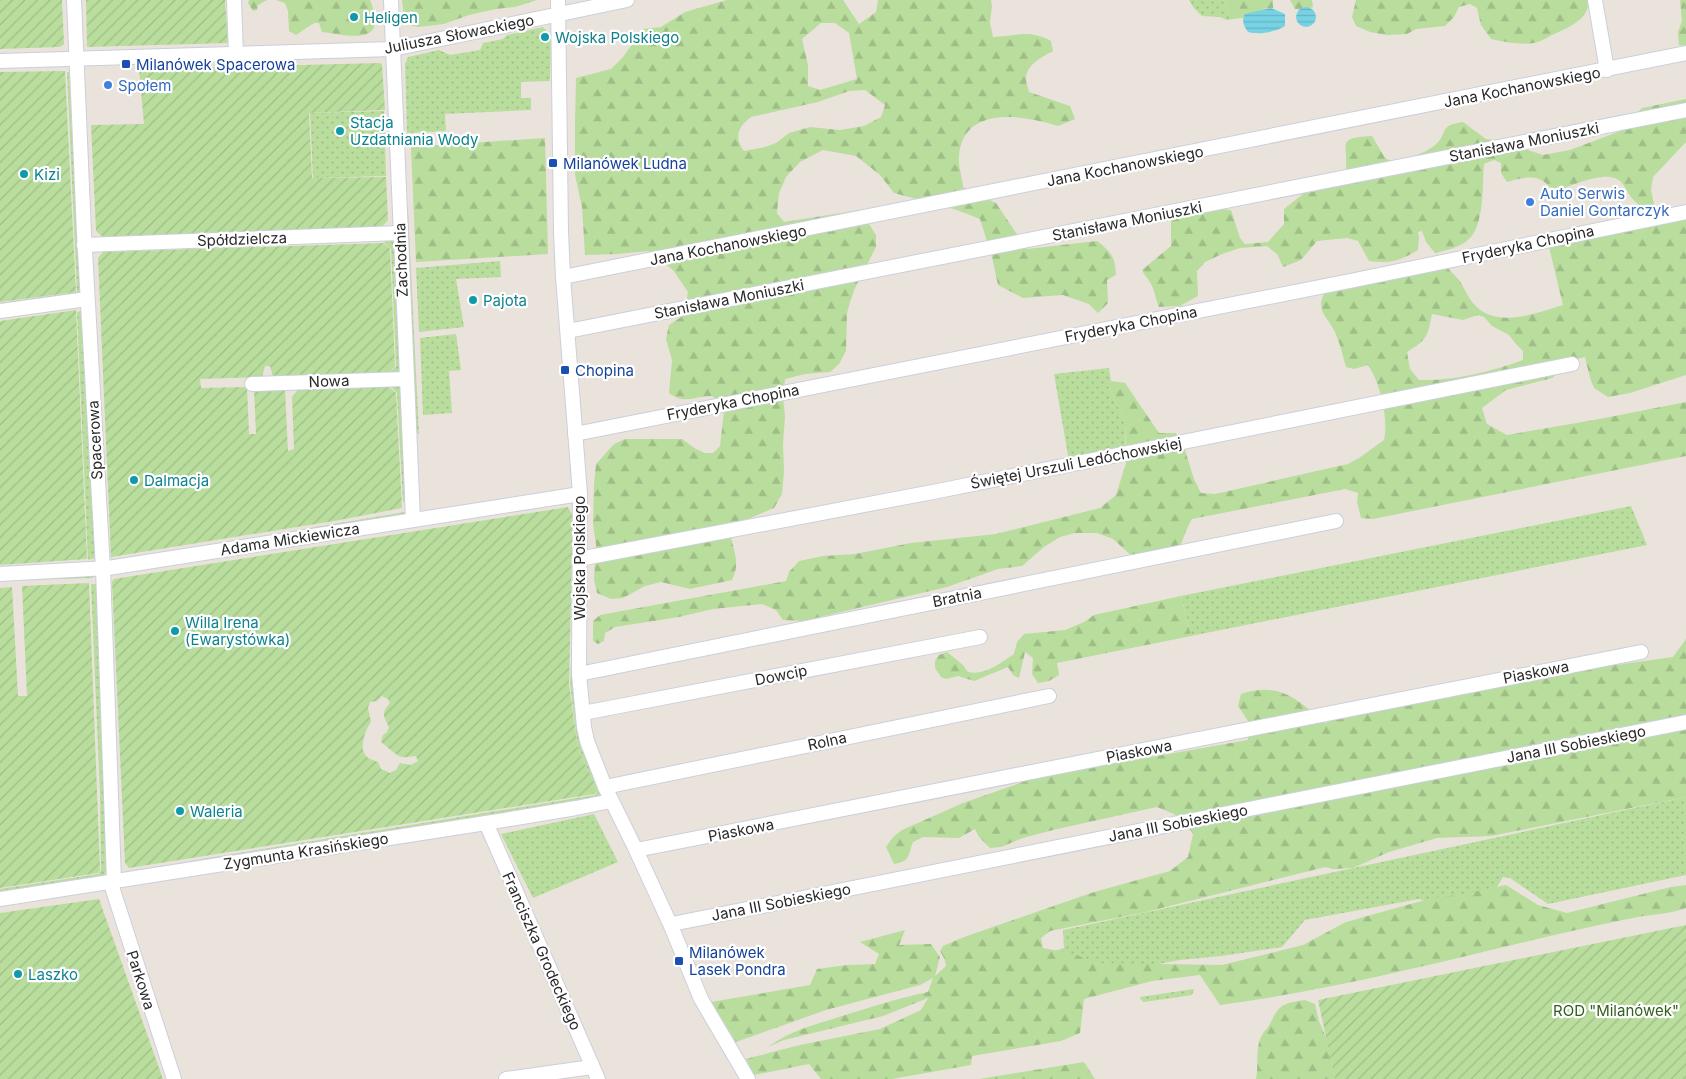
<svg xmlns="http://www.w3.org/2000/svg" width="1686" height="1079" viewBox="0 0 1686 1079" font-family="Inter,sans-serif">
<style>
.grass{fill:url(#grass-dots)}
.forest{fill:url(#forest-firs);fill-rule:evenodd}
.garden{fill:url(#garden-furrows);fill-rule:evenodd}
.water{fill:url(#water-rules)}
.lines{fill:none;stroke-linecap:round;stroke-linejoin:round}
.minor-casing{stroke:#cbcfda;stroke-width:16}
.minor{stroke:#fff;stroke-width:14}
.culture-dot{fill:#0f9aa8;stroke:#fff;stroke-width:2}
.transit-dot{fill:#1a4fb4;stroke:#fff;stroke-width:2}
.shop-dot{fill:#3f7fe0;stroke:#fff;stroke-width:2}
.labels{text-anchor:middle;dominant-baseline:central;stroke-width:4.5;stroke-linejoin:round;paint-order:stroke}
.culture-label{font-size:15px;fill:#0d838f;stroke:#fff;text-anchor:start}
.street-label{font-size:15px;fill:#292929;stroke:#fff}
.transit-label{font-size:15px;fill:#164399;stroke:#fff;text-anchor:start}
.shop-label{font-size:15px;fill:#366cbe;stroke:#fff;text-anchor:start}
.park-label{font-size:15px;fill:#336020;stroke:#fff}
</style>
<defs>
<pattern id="grass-dots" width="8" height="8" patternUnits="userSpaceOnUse" patternTransform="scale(1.25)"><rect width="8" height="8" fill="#b9dd9d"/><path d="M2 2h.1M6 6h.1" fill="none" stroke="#9fbe87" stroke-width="1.8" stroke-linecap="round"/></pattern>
<pattern id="forest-firs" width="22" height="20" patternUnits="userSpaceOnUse" patternTransform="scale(1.25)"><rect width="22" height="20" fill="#b9dd9d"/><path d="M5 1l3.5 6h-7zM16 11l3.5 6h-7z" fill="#9fbe87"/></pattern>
<pattern id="garden-furrows" width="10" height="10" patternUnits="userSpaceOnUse" patternTransform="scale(1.25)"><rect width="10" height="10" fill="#b9dd9d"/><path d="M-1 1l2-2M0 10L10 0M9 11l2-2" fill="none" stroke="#9fbe87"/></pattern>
<pattern id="water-rules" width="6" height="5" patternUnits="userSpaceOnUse" patternTransform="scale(1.25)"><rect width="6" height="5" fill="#77d2e4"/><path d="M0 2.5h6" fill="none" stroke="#67b4c4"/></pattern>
</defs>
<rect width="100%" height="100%" fill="#eae3dc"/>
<g class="grass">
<path d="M1189,0H1223L1226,7L1233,19L1227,20L1220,17L1202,16L1193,7Z"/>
<path d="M543,27L549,34H551L550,81L521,82V98H531V110L445,114L446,131L407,133L405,64L408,57L439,50L450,55L480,50L483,43L503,39L507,35Z"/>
<path d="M67,72H69L80,295L0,306V303L77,292Z"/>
<path d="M384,111L386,176L313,178L310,113Z"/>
<path d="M408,211L419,434L415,433L404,212Z"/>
<path d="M385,241H392L396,246L400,373L389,374L396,366L391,249L384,242Z"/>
<path d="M500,261L501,277L456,279L464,327L419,332L416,268Z"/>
<path d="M81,311L95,558L88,560L77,312Z"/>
<path d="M456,334L461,370L449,371L452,413L423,415L420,338Z"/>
<path d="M1109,368L1111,381L1109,388L1125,421V449L1069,461L1054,374Z"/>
<path d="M398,385L401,386L409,501L403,502L397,393L390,386Z"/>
<path d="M1631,506L1647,545L1191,636L1181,596Z"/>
<path d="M405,512L402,515L114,561Z"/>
<path d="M93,575V578L22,580V577Z"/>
<path d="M91,584H98L106,872L104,876L0,892V889L98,874L101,870L100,795Z"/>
<path d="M573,616L572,683L581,748L601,791V795L599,797L191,864L190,861L595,795L597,789L578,749L570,684Z"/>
<path d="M1686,797V875L1548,904L1510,878L1503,877L1492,895L1444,906L1419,899L1305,920L1282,947L1221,956L1180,960L1079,979L1031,959L1064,948L1063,930Z"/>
<path d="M594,814L618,862L533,898L501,834Z"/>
<path d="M1194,989L1192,995L1144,1002L1141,1000L1140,997Z"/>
</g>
<g class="forest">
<path d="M249,0H267L258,5L257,10L253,11L248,3Z"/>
<path d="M276,0H370C389,46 353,36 322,32L319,23H314L296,35L289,31L288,11L285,3Z"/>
<path d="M402,0H537L515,7L496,9L469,15L444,24L418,27L409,25L404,17Z"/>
<path d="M727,0H843L859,24L876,12L878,0H991L992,6L990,22L993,37C1015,36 1029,29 1051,41L1053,51C1042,57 1026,65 1026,79C1026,83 1028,88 1029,92L1070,106L1075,119L1058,126C1024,115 963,105 959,156C958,165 962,177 963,187L996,203L1027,249L1097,241C1111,252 1115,256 1116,275L1107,280L1108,303L1098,313L1089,304L1063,295L1023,298L998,285L992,257L980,219L957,210L894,193L880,175L856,156L823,150L800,162L786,177L779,193L777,213L784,222L860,210L876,235V247L855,288L850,302L847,313L846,351L839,364L830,372L805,374L785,379L783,397L785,416L783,445L784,471L782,494L774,508L748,519L738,521L730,528C731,548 742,560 732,580L690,589L661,582L645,586L623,598L611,599L597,593L594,580L596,545L593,523L594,484L596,464L614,444L625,439H682L696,449L705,453H713L720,446L724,411L717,400L712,396C694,396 685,405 669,393L672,360L666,339L669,325L684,315L688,292L673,270L648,251L618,254L585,255L582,207L575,175V123L576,78L611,69L623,57L643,29L661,27L685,12ZM821,23H835L849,33L857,79L820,90L808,86V65L802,39ZM865,90L885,105L881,117L864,126L840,130L810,127L789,133L776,143L765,147L744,151C733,137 739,126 751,117L818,102L849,91Z"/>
<path d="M1223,0H1273V8L1264,9L1249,17L1233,19L1226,7Z"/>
<path d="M1290,0H1312L1313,7L1305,10L1295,9Z"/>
<path d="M1356,0H1588C1591,19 1567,28 1552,35C1546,38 1540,42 1534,43C1519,45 1505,42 1491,39L1481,25L1477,8L1470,4L1459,7L1454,17L1445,26L1416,29L1407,34L1387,35L1370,32L1356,26L1352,17Z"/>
<path d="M1680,0H1686V46L1679,45L1678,32L1682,21Z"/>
<path d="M1686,99V142L1653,177L1651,190L1654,204L1646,210C1639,205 1633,201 1629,194C1626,190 1624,184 1620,181C1606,169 1572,186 1556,191C1549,188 1548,184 1543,181C1533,174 1517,179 1507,182L1501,173V163L1494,160L1484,164C1482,185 1485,226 1468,240C1459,248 1446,250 1435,253L1426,242L1422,231L1418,232L1419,237L1418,250C1400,261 1389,264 1369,261L1358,241L1347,238L1317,241L1301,260L1283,267L1277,254L1267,246L1240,248L1222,254L1205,262L1197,271L1198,296L1180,306L1159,307C1156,301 1154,288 1151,284C1148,278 1144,275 1142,270L1171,246V221C1191,215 1211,207 1231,210L1240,238L1245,244L1268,242L1284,224V209L1303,194L1313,188L1341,184C1342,179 1346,174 1346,169C1348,142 1336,138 1372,136L1385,158L1392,162C1405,158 1423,155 1434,146C1450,133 1436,126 1463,122L1486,139L1497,140L1543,155L1570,150L1623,130L1633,124L1637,113L1642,108Z"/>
<path d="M545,138L548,254L416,262L411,147Z"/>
<path d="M1686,216V375L1630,393L1608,397L1594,388L1590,378L1585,357L1577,359L1552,378L1506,390L1482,408L1487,424L1507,435L1594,420L1686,402V456L1373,519L1361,518L1357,502L1358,493L1345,489L1192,519C1185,530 1183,542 1177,553L1133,557L1113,539L1097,533H1075L1060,537L1044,547L1022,566L998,569L947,587L803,621L783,620L776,610L762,604L713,609L679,617L615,627L605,633L604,641L598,644L593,641V621L600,615L786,581L789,572L799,561L823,556L855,554L911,543L996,534L1100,508L1116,495L1126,463L1125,421L1109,388L1111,381L1125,383L1159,433H1176L1185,450L1194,479L1201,493L1215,494L1348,464L1359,458L1384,440C1389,420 1380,382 1368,365L1354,369L1346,367C1343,357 1341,347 1337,337C1330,316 1312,313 1327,288L1443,263C1448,269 1454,274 1459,280C1464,287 1467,296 1473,303C1495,330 1536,313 1563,305L1548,243ZM1432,314L1463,320L1478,315L1484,317L1492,326L1509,335L1516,344L1523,351V360C1489,372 1455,381 1419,380L1410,369L1407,352C1428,339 1427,337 1432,314Z"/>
<path d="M1181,596L1191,636L1057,663L1059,675L1049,681L1038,683L1032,674L1033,658L1025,652L1019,678L1013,675L1008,667L974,681L958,676L946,679L941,677L935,668V661L939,655L947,652L963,665L968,672C985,676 1000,663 1014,654L1017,642L1024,634L1065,630L1084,622L1094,615Z"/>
<path d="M1686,639V797L1491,836L1437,838L1389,852L1353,868L1333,869L1325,867L1146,912L1050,931L1041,938L1043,948L1074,954L1096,963L1222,965L1303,945L1346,922L1432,898L1458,895L1506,885L1538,905L1567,913L1671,887L1686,885V908C1670,914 1654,914 1638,917C1611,922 1585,928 1559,934C1447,960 1335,990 1220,1005L1200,975L1152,981L1084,999L1080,1033L1061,1041L972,1056L971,1065L892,1079H821L809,1064L754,1075L746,1059L800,1045L880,1029L921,1010L928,998L883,1016L784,1040L768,1047C789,1031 814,1025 839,1017C868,1008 898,998 928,992L933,978L920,985L826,1010L736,1042L711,1002L810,985L817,969L847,965L875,964L879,954L860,942L905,930L899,945L931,944L940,957L935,976L946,966L945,960L940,951L943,946L964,937L1094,892L1170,871L1188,857L1193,834L1181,817L1157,807L1053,830L1023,838L1001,847L990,848L979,837L975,829L959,838L923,837L913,842C908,855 910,862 894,864L886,847L893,837L902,830L963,803L1037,777L1248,740V721L1238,706L1241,694C1280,681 1298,700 1325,723L1345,715L1544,675L1673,657Z"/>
<path d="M1305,1000L1315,1004L1319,1021L1327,1040L1335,1079H1256C1259,1066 1255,1049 1261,1037C1263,1032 1267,1029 1270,1024C1279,1004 1284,1003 1305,1000Z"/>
<path d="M1084,1062L1095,1079H979Z"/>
</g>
<g class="garden">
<path d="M0,0H62L64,44L60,47L0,49Z"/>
<path d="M86,0H225L228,43L87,47Z"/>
<path d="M380,63L382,65L385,110L309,113L312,178L386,177L388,220L382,227L103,237L96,231L91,125L144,124L139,69Z"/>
<path d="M65,71L76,292L0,302V72Z"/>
<path d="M384,243L390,249L395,366L389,373L273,377L270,366H265L262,377L200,379L201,388L247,387L249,434H256L254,390H285L288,451L294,449L292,397L298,390L389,387L396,393L402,508L334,521L111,557L98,258L103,252Z"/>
<path d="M76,310L87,559L0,565V321Z"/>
<path d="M568,507L573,516L569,684L578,749L597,789L594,794L129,868L125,863L112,582L114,579ZM382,696L388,699L390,703C381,714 383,715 389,727L387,732L383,735L381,742C385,745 398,757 402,757C407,758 410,756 416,756L418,761L411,765L400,763L396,770L390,773L381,769L378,762C373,760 367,759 364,753C360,744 366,729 371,722L368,708L370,702L377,701Z"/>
<path d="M89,583L100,870L98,873L0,888V588L12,587L18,696H27L22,586Z"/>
<path d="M99,899L163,1079H0V913Z"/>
<path d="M1686,925V1079H1335L1318,1000Z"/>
</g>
<g class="water">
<circle cx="1306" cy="17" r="10"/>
<path d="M1271,8L1285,14V26C1276,32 1259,35 1248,32C1244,26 1241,21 1245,14Z"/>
</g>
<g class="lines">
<g class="minor-casing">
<g id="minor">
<path d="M74,0L84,233L103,569L114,881L112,887L174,1079"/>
<path d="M234,0L236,54"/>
<path d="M391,0L413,519"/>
<path d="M558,0L561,231L563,277L580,494L579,674L584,727L587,741L605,787L636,850L671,926L701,999L748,1079"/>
<path d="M1595,0L1607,70"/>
<path d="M0,61L393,49L627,0"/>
<path d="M84,245L400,233"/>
<path d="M563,277L1686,53"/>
<path d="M0,311L87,299"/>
<path d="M568,331L1686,110"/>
<path d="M252,384L406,379"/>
<path d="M575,434L1350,281L1686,212"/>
<path d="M579,559L938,491L1572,364"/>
<path d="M0,574L108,568L580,494"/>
<path d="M579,674L1336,521"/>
<path d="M583,713L980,637"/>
<path d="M605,787L1049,696"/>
<path d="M486,823L598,1079"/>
<path d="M636,850L1641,652"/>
<path d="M0,899L486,823L576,808L611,801"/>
<path d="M671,926L677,923L1686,722"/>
<path d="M506,1079L592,1067"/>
</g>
</g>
<use href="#minor" class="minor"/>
</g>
<g class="culture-dot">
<circle cx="354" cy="17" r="5"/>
<circle cx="545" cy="37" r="5"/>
<circle cx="340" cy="131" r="5"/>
<circle cx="24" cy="174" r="5"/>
<circle cx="473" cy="300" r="5"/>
<circle cx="134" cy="480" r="5"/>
<circle cx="175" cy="631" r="5"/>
<circle cx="180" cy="811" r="5"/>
<circle cx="18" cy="974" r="5"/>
</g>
<g class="transit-dot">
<rect x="121" y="59" width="10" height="10" rx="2.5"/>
<rect x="548" y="158" width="10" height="10" rx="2.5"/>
<rect x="560" y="365" width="10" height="10" rx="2.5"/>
<rect x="674" y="956" width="10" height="10" rx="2.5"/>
</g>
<g class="shop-dot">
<circle cx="108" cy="85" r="5"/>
<circle cx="1530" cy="202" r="5"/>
</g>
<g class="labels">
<g class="culture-label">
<text x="364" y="17">Heligen</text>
<text x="555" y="37">Wojska Polskiego</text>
<text x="350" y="122">Stacja<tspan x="350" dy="17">Uzdatniania Wody</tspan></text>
<text x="34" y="174">Kizi</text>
<text x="483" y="300">Pajota</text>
<text x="144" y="480">Dalmacja</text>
<text x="185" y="622">Willa Irena<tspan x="185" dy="17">(Ewarystówka)</tspan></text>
<text x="190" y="811">Waleria</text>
<text x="28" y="974">Laszko</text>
</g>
<g class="street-label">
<text transform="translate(459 34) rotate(-11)">Juliusza Słowackiego</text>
<text transform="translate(1522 87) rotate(-11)">Jana Kochanowskiego</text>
<text transform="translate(1524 142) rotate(-11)">Stanisława Moniuszki</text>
<text transform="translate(1125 166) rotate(-11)">Jana Kochanowskiego</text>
<text transform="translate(1127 221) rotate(-11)">Stanisława Moniuszki</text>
<text transform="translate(242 239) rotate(-2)">Spółdzielcza</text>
<text transform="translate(1528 244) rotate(-12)">Fryderyka Chopina</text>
<text transform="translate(728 245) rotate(-11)">Jana Kochanowskiego</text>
<text transform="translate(401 260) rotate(-92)">Zachodnia</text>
<text transform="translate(729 299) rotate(-11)">Stanisława Moniuszki</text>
<text transform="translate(1131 324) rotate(-11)">Fryderyka Chopina</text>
<text transform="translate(329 381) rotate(-2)">Nowa</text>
<text transform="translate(733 402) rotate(-11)">Fryderyka Chopina</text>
<text transform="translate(95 440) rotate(-93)">Spacerowa</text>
<text transform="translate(1076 463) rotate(-11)">Świętej Urszuli Ledóchowskiej</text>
<text transform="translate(290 539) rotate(-9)">Adama Mickiewicza</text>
<text transform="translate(579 558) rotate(-90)">Wojska Polskiego</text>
<text transform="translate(957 597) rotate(-11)">Bratnia</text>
<text transform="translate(1536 672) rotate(-11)">Piaskowa</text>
<text transform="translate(781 675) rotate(-11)">Dowcip</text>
<text transform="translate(827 741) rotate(-12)">Rolna</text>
<text transform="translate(1576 744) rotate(-11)">Jana III Sobieskiego</text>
<text transform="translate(1139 751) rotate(-11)">Piaskowa</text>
<text transform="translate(1178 823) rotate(-11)">Jana III Sobieskiego</text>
<text transform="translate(741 830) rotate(-11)">Piaskowa</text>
<text transform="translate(306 851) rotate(-9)">Zygmunta Krasińskiego</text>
<text transform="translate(781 902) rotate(-11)">Jana III Sobieskiego</text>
<text transform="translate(542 951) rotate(66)">Franciszka Grodeckiego</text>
<text transform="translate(141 980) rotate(72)">Parkowa</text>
</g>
<g class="transit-label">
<text x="136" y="64">Milanówek Spacerowa</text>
<text x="563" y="163">Milanówek Ludna</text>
<text x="575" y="370">Chopina</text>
<text x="689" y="952">Milanówek<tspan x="689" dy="17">Lasek Pondra</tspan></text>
</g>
<g class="shop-label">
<text x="118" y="85">Społem</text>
<text x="1540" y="193">Auto Serwis<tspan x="1540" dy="17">Daniel Gontarczyk</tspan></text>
</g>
<g class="park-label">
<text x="1616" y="1010">ROD "Milanówek"</text>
</g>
</g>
</svg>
